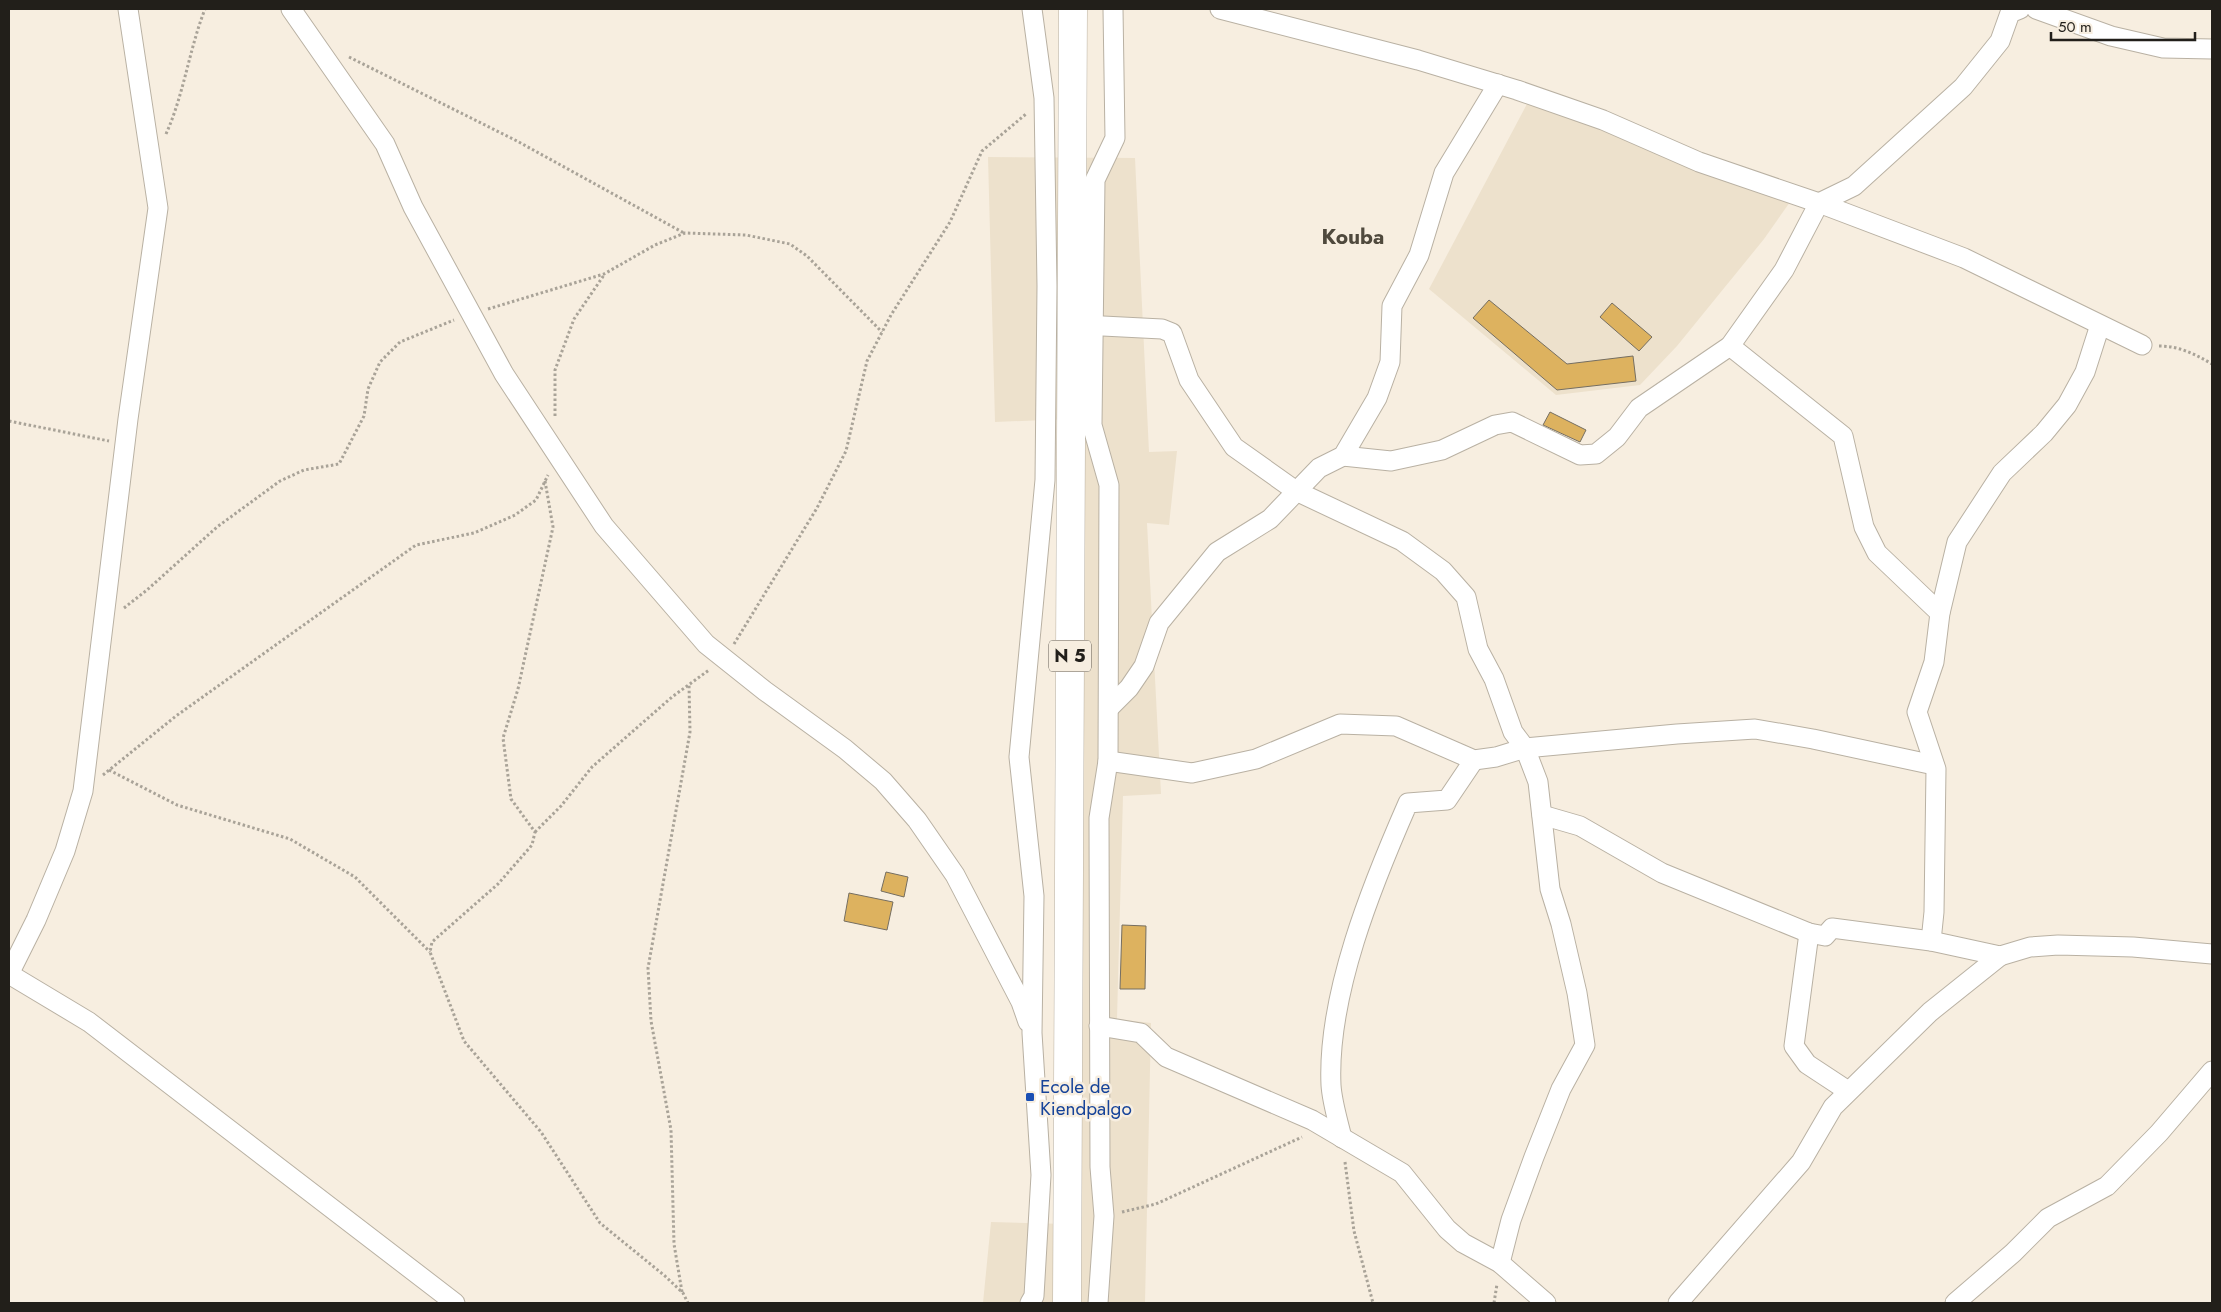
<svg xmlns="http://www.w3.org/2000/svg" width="2221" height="1312" viewBox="0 0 2221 1312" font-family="Jost,sans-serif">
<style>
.built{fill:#ede1cc}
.building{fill:#ddb25f;stroke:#756e61}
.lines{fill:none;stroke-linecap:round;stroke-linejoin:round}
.street-casing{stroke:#b9b1a3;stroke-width:21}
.highway-casing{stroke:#b9b1a3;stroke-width:29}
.path{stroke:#a9a398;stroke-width:3;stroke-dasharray:2.5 2.5;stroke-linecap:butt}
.street{stroke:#fff;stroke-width:19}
.highway{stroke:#fff;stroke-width:28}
.transit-dot{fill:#1a4fb4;stroke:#f7eee0;stroke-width:2}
.labels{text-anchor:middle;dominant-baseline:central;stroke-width:5;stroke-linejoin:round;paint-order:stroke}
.shield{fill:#f7eee0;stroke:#625d55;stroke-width:1}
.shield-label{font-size:18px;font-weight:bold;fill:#221f1a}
.transit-label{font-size:19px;fill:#164399;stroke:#f7eee0;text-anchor:start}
.quarter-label{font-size:21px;font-weight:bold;fill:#4f493d;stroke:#f7eee0}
</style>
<rect width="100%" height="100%" fill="#f7eee0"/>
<g class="built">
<path d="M1528,102L1790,202L1764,239L1677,346L1640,385L1556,395L1429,289Z"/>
<path d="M988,157L1135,158L1149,452L1177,451L1169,525L1147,523L1161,794L1123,796L1117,1019L1151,1023L1145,1303H983L991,1222L1067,1224L1070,419L995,422Z"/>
</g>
<g class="building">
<path d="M1489,300L1567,364L1633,356L1636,381L1557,390L1473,318Z"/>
<path d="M1612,303L1652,337L1639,351L1600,317Z"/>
<path d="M1550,412L1586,430L1580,442L1543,425Z"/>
<path d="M886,872L908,877L904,897L881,891Z"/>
<path d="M849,893L893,902L887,930L844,921Z"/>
<path d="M1122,925L1146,926L1145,989H1120Z"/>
</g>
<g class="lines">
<g class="street-casing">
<g id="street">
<path d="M291,9L385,144L413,207L504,374L604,526L706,644L765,691L845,749L883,781L917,820L955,875L1021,1002L1028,1022"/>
<path d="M1220,9L1418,60L1517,90L1603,120L1699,162L1819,203L1964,258L2142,345"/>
<path d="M2036,9L2111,36L2163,48L2212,49"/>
<path d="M1083,325L1162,329L1172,333L1189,380L1234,447L1296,491L1402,541L1443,571L1466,597L1478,649L1494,679L1513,732L1525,748L1538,782L1550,889L1561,924L1577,993L1585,1045L1561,1089L1534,1157L1511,1220L1500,1263"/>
<path d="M1730,346L1843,436L1864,527L1877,553L1940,613"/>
<path d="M1343,456L1391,461L1442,450L1495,425L1512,422L1580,455L1596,454L1617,437L1639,408L1730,346L1784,270L1819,203L1854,186L1963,87L2000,41L2010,13L2020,9"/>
<path d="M1109,708L1129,688L1144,666L1159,623L1217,552L1270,519L1319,468L1343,456L1377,398L1390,362L1392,306L1419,255L1444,173L1498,84"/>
<path d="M1108,761L1192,773L1256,759L1340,724L1396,726L1474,760L1496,757L1525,748L1677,734L1755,729L1813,739L1934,765"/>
<path d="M1542,815L1580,826L1662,873L1809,933L1825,936L1832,928L1931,941L2000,956L2030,947L2058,945L2133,947L2212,954"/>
<path d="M1809,933L1794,1046L1807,1064L1848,1091"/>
<path d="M1931,941L1934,912L1936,769L1917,712L1934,662L1940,613L1957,542L2002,473L2044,433L2067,405L2085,372L2100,325"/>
<path d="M9,974L36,920L65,851L83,791L128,419L158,208L128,9"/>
<path d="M9,974L89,1022L455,1303"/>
<path d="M1099,1026L1141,1033L1166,1057L1312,1120L1402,1173L1447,1229L1463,1243L1500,1263L1546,1303"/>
<path d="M1342,1138C1338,1121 1332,1102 1331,1085C1327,995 1372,885 1408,803L1447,800L1474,760"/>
<path d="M1030,1303L1034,1296L1041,1175L1032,1033L1034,896L1019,757L1045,480L1047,286L1044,98L1032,9"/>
<path d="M1098,1303L1104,1216L1100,1167L1099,818L1108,761L1109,485L1092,425L1095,180L1115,138L1113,9"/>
<path d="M1678,1303L1801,1162L1833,1107L1930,1012L2000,956"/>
<path d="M1955,1303L2013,1253L2048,1218L2107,1186L2159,1133L2212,1071"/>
</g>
</g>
<g class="highway-casing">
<path id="highway" d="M1067,1303L1073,9"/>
</g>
<g class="path">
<path d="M349,57L517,141L684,233"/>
<path d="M166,134C184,94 189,50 205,9"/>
<path d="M488,309L604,274L655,245L685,233L746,235L790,244L807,256L882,332"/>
<path d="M2159,346C2179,346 2195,354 2212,364"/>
<path d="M555,416V370L574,319L604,275"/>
<path d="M9,421L109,441"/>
<path d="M545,481L553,527L518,689L503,738L511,799L535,832L532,845L498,884L432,942L430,952L464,1041L541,1132L600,1223L665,1276L683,1293L688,1303"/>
<path d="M124,608L147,590L217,527L280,481L304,470L339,464L364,416L368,389L380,362L400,342L454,320"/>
<path d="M734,644L817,508L846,451L867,361L891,315L950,222L982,151L1026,114"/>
<path d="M109,770L177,805L290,839L355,877L430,952"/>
<path d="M103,775L176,716L416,545L474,533L515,515L536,500L548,475"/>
<path d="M535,832L561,806L592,767L672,697L709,670"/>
<path d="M1345,1162L1354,1231L1373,1303"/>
<path d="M1122,1212L1156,1204L1302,1137"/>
<path d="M682,1292L674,1244L671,1130L651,1021L648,968L690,732L689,685"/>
<path d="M1494,1303L1497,1284"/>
</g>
<use href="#street" class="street"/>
<use href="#highway" class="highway"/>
</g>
<rect class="transit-dot" x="1025" y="1092" width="10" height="10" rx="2.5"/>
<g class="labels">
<rect class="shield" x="1049" y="640.5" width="42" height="31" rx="4"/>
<g class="shield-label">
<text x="1070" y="656">N 5</text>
</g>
<g class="transit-label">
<text x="1040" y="1086">Ecole de<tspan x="1040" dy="22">Kiendpalgo</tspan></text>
</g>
<g class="quarter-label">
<text x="1353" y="237">Kouba</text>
</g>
</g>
<rect width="2221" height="1312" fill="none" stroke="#221f1a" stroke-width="20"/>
<path d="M2051 32v8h144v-8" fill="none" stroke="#221f1a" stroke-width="2.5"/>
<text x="2058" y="32" font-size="15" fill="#221f1a" stroke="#f7eee0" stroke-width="4" paint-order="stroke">50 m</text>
</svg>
